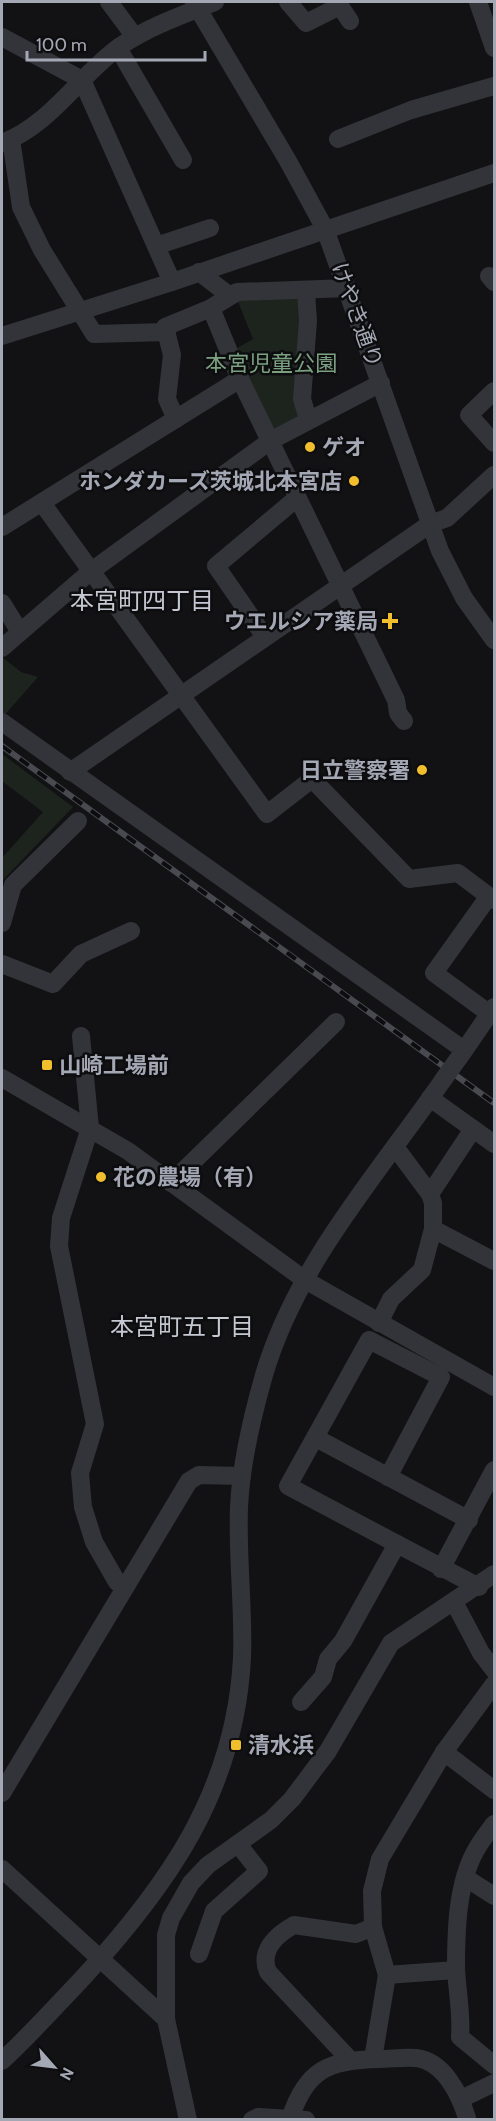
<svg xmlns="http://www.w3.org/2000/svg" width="496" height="2121" viewBox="0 0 496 2121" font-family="Cabin,'Noto Sans JP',sans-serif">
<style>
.green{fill:#1d241e}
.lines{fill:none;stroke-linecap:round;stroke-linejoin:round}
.minor{stroke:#333439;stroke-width:18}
.rail-casing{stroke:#484a50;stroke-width:6}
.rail{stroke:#0d0d0f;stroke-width:4;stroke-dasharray:11;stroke-linecap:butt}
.minor-bridge{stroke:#333439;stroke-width:18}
.poi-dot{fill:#f1be2d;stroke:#0d0d0f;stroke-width:2}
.labels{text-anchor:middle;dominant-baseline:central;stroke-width:5;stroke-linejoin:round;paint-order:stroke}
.street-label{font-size:22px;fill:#a4a8b4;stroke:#0d0d0f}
.park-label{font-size:22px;fill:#7ba080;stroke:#0d0d0f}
.poi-label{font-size:22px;font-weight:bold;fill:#a4a8b4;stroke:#0d0d0f;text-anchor:start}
.neighbourhood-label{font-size:24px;fill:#c5c7d1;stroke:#0d0d0f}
</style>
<rect width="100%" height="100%" fill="#121214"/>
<g class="green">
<path d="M302,294V417L272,434L232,351L253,339L237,299Z"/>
<path d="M2,657L21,672L38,677L2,718Z"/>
<path d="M2,754L73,807L2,881V858L43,812L2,781Z"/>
</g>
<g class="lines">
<g class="minor">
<path d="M109,2L135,37"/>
<path d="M194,2L288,161L325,229L440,551L464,598L494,640"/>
<path d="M288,2L306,23L340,6L350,21"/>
<path d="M478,2L494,48"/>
<path d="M2,37L82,80L172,282"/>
<path d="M118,48L183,160"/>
<path d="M11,139L21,207L42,250L94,334L167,332"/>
<path d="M338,139L411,110L494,86"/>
<path d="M2,143C50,125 79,76 119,47C148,27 182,15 215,2"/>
<path d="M156,246L210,228"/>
<path d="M199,272L230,296"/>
<path d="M489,276L494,282"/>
<path d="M348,288L237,292L211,308L240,379L396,700L398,713L404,721"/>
<path d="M306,292L308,321L302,399L308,419"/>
<path d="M2,336L172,282L494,173"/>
<path d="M494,391L469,415L494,443"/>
<path d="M176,419L167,399L172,355L165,327L211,308"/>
<path d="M42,503L267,814L312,779L409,879L458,873L494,900"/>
<path d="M2,527L240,379"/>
<path d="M2,603L20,632"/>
<path d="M265,637L216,566L297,498"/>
<path d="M2,648L90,572L270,441L381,383"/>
<path d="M2,722L464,1050"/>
<path d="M70,772L430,524L447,518L494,475"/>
<path d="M489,896L434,973L490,1014"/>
<path d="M2,923L13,885L78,821"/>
<path d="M2,964L53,984L81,954L131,931"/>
<path d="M81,1036L90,1128L61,1218L59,1246L95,1424L80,1473L83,1507L94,1542L117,1582L124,1587"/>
<path d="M459,1058L494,1007"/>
<path d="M2,1078L128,1151L305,1280L494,1387"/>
<path d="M430,1098L494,1144"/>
<path d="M171,1183L336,1022"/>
<path d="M430,1194L473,1129"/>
<path d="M433,1229L494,1261"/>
<path d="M379,1323L391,1299L422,1270L433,1229V1203L430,1194L395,1147"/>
<path d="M316,1438L469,1520"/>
<path d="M388,1477L441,1377L369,1340L288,1486L397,1544"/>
<path d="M441,1569L494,1470"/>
<path d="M454,1602L481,1653L494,1670"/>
<path d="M301,1702L323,1677L328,1659L343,1641L397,1544L479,1587"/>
<path d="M444,1752L494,1790"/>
<path d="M2,1793L189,1481L199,1475L242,1476"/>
<path d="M494,1824C488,1832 481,1841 476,1850C457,1883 456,1931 456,1968C457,1991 462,2014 460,2037L494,2065"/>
<path d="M2,1869L166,2019L188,2120"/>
<path d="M466,1878L494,1896"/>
<path d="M199,1954L214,1911L259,1871L238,1844"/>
<path d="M387,1975L456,1970"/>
<path d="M166,2019V1935L171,1918L191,1883L208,1865L271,1820L292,1799L328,1751L391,1643L494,1574"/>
<path d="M373,2059L387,1975L373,1927L372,1891L380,1859L444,1752L494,1684"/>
<path d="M2,2061C29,2036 54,2008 80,1981C167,1887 235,1792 242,1658C244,1608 237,1558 239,1507C241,1463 252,1417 264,1375C297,1263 378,1174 443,1080"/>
<path d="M351,2061L268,1972C259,1951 276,1935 294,1925L356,1934L373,1927"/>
<path d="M461,2099L494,2083"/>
<path d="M290,2119C306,2069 329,2060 379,2059C391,2059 404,2057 416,2058C444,2061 460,2095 467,2118"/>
<path d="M252,2120L258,2117L306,2120"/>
</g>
<g class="rail-casing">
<path id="rail" d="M2,746L494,1103"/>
</g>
<use href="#rail" class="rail"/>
<path class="minor-bridge" d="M443,1080L458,1059"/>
</g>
<g class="poi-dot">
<circle cx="310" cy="447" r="6"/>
<circle cx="354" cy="481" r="6"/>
<path d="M387 612h6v6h6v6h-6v6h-6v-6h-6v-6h6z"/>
<circle cx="422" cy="770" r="6"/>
<rect x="41" y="1059" width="12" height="12" rx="3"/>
<circle cx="101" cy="1177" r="6"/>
<rect x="230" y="1739" width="12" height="12" rx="3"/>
</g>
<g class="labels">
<g class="street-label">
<text transform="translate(357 315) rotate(70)">けやき通り</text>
</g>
<g class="park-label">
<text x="271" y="363">本宮児童公園</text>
</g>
<g class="poi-label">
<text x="322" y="447">ゲオ</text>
<text x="342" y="481" text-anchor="end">ホンダカーズ茨城北本宮店</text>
<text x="378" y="621" text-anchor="end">ウエルシア薬局</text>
<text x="410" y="770" text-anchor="end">日立警察署</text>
<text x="59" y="1065">山崎工場前</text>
<text x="113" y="1177">花の農場（有）</text>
<text x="248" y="1745">清水浜</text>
</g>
<g class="neighbourhood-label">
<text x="142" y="600">本宮町四丁目</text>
<text x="182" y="1326">本宮町五丁目</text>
</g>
</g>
<rect width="496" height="2121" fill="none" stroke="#a4a8b4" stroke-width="6"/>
<g transform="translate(54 2067) rotate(118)" stroke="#0d0d0f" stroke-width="4.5" paint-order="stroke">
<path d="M0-4.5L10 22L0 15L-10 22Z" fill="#a4a8b4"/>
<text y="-9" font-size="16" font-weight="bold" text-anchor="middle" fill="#a4a8b4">N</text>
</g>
<path d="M27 51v9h178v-9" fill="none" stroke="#a4a8b4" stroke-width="3"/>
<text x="36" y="51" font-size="18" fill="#a4a8b4" stroke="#0d0d0f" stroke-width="4.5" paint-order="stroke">100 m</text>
</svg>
